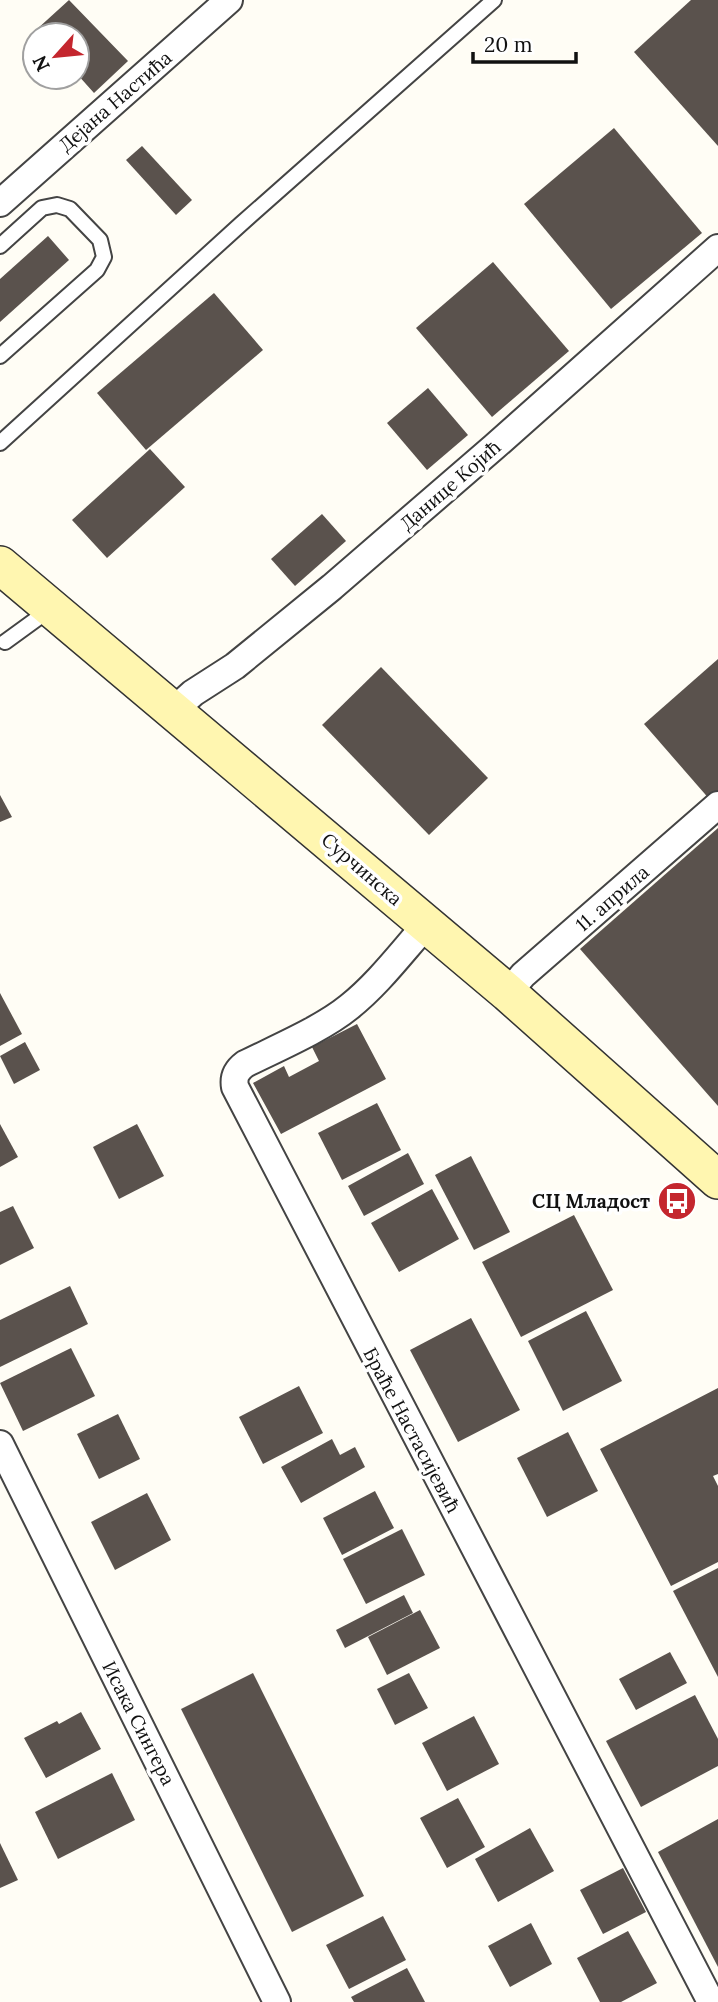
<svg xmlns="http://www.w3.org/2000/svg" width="718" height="2002" viewBox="0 0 718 2002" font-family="Lora,serif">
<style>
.building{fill:#5a524d}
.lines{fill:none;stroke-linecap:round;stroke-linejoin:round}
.service-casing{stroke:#444;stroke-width:18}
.minor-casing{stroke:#444;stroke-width:30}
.secondary-casing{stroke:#333;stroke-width:40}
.service{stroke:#fff;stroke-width:14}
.minor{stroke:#fff;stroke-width:26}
.secondary{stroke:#fff6b0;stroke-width:37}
.labels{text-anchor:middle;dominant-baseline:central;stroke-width:7;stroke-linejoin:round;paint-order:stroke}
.street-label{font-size:19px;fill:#111;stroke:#fff}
.poi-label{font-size:19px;font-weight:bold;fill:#111;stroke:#fff;text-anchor:end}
</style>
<rect width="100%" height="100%" fill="#fffdf5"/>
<g class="building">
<path d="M69,0L128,61L94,93L77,74V35H41L36,30Z"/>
<path d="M691,0H718V146L634,52Z"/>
<path d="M614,128L702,233L611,309L524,204Z"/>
<path d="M142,146L192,200L176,215L126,160Z"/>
<path d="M48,236L69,260L0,322V279Z"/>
<path d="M493,262L569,351L492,417L416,328Z"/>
<path d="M214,293L263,350L146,450L97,393Z"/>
<path d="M428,388L468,435L427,470L387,423Z"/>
<path d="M150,449L185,487L107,558L72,520Z"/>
<path d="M322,514L346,541L295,586L271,559Z"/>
<path d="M718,659V795L711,801L644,724Z"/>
<path d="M381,667L488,778L429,835L322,725Z"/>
<path d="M0,795L12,817L0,822Z"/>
<path d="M718,828V1106L580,949Z"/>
<path d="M0,993L22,1034L0,1046Z"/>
<path d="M357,1024L386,1079L281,1134L253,1083L284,1066L289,1077L319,1061L312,1047Z"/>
<path d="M25,1042L40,1070L14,1084L0,1056Z"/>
<path d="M377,1103L401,1150L342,1180L318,1133Z"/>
<path d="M0,1124L18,1157L0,1167Z"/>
<path d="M137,1124L164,1176L119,1199L93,1147Z"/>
<path d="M408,1153L424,1184L364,1216L348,1186Z"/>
<path d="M471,1156L510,1232L474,1250L435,1175Z"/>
<path d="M432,1189L459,1239L399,1272L371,1223Z"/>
<path d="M13,1206L34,1248L0,1265V1212Z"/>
<path d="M574,1215L613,1290L521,1337L482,1262Z"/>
<path d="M70,1286L88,1324L0,1367V1320Z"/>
<path d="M586,1311L622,1381L563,1411L528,1341Z"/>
<path d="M471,1318L520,1410L458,1442L410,1350Z"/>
<path d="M71,1348L95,1396L23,1431L0,1383Z"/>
<path d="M299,1386L323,1433L263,1464L239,1417Z"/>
<path d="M718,1388V1474L713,1476L718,1486V1562L671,1586L600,1449Z"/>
<path d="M118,1414L140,1459L99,1479L77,1434Z"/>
<path d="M568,1432L598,1491L547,1517L517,1458Z"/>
<path d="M332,1439L340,1455L355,1447L365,1467L301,1503L281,1467Z"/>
<path d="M375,1491L394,1528L342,1555L323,1518Z"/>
<path d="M147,1493L171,1540L115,1570L91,1522Z"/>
<path d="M402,1529L425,1575L366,1604L343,1559Z"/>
<path d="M718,1568V1677L673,1591Z"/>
<path d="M404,1595L413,1613L345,1648L336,1630Z"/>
<path d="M420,1610L440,1648L387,1675L368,1637Z"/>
<path d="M670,1652L687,1683L636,1710L619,1679Z"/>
<path d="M253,1673L364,1896L292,1932L181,1709Z"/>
<path d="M409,1673L428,1708L395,1725L377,1689Z"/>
<path d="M695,1695L718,1739V1766L641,1807L606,1741Z"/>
<path d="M81,1712L101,1749L46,1778L24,1738L57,1721L59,1724Z"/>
<path d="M474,1716L499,1764L447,1791L422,1743Z"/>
<path d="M112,1773L135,1820L58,1859L35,1812Z"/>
<path d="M458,1798L485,1847L447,1868L420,1818Z"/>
<path d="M718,1819V1967L658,1852Z"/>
<path d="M530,1828L554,1871L498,1902L475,1859Z"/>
<path d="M0,1843L18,1880L0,1888Z"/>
<path d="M623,1868L646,1912L603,1934L580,1890Z"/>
<path d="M383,1916L406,1960L349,1989L326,1945Z"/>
<path d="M531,1923L552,1964L510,1987L488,1946Z"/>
<path d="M628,1931L657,1983L621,2002H600L577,1958Z"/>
<path d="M407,1968L425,2002H354L351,1997Z"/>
</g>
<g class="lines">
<g class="service-casing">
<g id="service">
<path d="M0,246L42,208L57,205L70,209L100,240L104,257L97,270L0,356"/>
<path d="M0,443L241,224L494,0"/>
<path d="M5,642L49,610"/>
</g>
</g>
<g class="minor-casing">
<g id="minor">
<path d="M0,203L229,0"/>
<path d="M173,711L193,693L235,666L332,587L494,447L718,248"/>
<path d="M426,925C401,953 378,984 349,1007C322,1029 277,1048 245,1064C237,1070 233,1076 235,1087L711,2002"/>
<path d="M508,993L523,975L718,805"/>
<path d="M0,1444L277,2002"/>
</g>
</g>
<g class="secondary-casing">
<path id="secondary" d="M0,565L508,993L718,1180"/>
</g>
<use href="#service" class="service"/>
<use href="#minor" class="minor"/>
<use href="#secondary" class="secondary"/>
</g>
<defs>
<g id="bus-disc" transform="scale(2.0125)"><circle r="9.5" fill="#c4262e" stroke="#fff"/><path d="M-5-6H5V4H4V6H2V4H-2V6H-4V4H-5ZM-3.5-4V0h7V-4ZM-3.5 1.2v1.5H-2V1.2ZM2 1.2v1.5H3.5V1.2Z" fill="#fff"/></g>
</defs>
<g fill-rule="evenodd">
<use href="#bus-disc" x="677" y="1201"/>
</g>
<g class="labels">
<g class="street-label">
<text transform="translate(115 101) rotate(-41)">Дејана Настића</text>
<text transform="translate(450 485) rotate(-41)">Данице Којић</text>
<text transform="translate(362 869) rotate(41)">Сурчинска</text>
<text transform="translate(612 898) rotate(-41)">11. априла</text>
<text transform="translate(412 1430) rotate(62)">Браће Настасијевић</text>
<text transform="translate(139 1723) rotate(63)">Исака Сингера</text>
</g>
<g class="poi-label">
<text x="650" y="1201">СЦ Младост</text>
</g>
</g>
<g transform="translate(56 56) rotate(243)"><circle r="33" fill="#ffffff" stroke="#a0a0a0" stroke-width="2"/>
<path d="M0-5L12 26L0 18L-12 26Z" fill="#c4262e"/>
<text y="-10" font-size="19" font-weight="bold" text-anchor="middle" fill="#111111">N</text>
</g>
<path d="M473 52v10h103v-10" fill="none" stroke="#111111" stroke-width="3.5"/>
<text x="484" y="52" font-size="21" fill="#111111" stroke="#ffffff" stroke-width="5" paint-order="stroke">20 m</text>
</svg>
